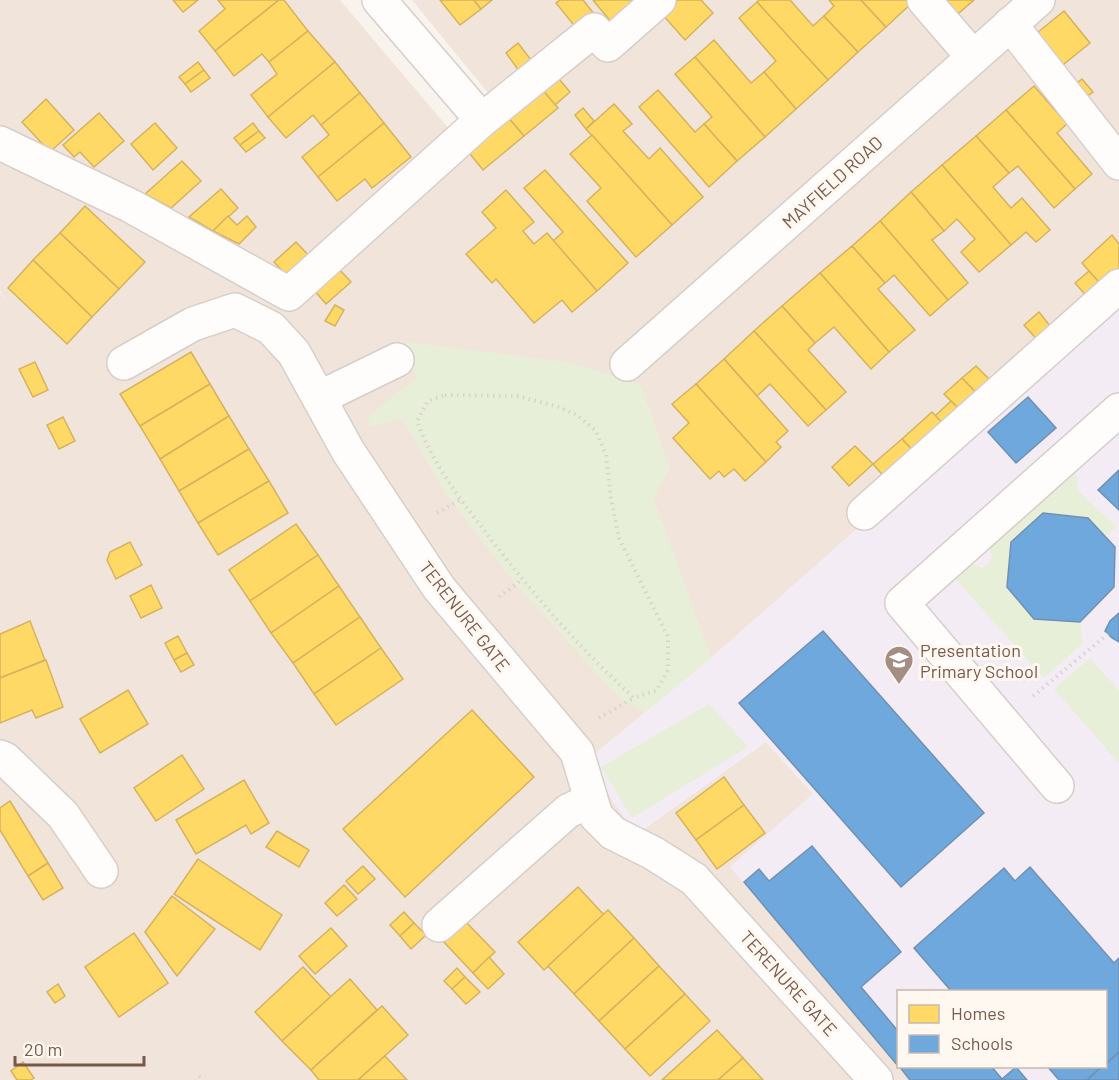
<svg xmlns="http://www.w3.org/2000/svg" width="1119" height="1080" viewBox="0 0 1119 1080" font-family="Barlow,sans-serif">
<style>
.residential{fill:#f1e5db}
.education{fill:#f4ecf4}
.green{fill:#e7efd8}
.homes{fill:#ffd966;stroke:#d6b25e;stroke-width:1.5}
.schools{fill:#6fa8dc;stroke:#7190b1;stroke-width:1.5}
.lines{fill:none;stroke-linecap:round;stroke-linejoin:round}
.minor-casing{stroke:#d7ceca;stroke-width:36}
.path{stroke:#dad2ce;stroke-width:4;stroke-dasharray:1.5 4.5;stroke-linecap:butt}
.minor{stroke:#fefdfc;stroke-width:33}
.labels{text-anchor:middle;dominant-baseline:central;stroke-width:6;stroke-linejoin:round;paint-order:stroke}
.street-label{font-size:18px;fill:#77584c;stroke:#fff8f0}
.poi-label{font-size:18px;fill:#77584c;stroke:#fff8f0;text-anchor:start}
</style>
<rect width="100%" height="100%" fill="#f8f3ed"/>
<path class="residential" d="M0,0H340L466,149L506,115L412,0H1119V297L711,658L585,762L637,834L766,742L813,794L731,867L910,1080H0V292L7,304L0,290Z"/>
<path class="education" d="M1119,297V1080H910L899,1066H1106V992H898V1066L730,867L813,794L766,742L636,834L585,762L711,658Z"/>
<g class="green">
<path d="M405,342L566,362L640,384L670,468L653,497L711,658L646,712L619,698L514,582L446,494L402,418L370,427L368,417L418,377L400,348Z"/>
<path d="M1066,464L1078,478L1077,490L1117,527L1105,537L1087,518L1043,513L1011,542L1007,587L1034,619L1080,622L1083,643L1044,678L950,573L964,561L983,568L992,559L987,534Z"/>
<path d="M1090,658L1119,691V763L1054,689Z"/>
<path d="M709,704L748,747L632,818L601,767Z"/>
</g>
<g class="homes">
<path d="M173,0H198L183,12Z"/>
<path d="M218,0H279L215,51L199,31L225,9Z"/>
<path d="M279,0H284L308,31L269,62L262,54L234,76L215,51Z"/>
<path d="M440,0H474L481,9L460,25Z"/>
<path d="M474,0H492L481,9Z"/>
<path d="M560,0H583L595,15L577,29L556,3Z"/>
<path d="M593,0H632L638,7L611,22Z"/>
<path d="M678,0H701L713,13L685,40L662,14Z"/>
<path d="M759,0H790L813,26L824,16L858,52L828,80L757,2Z"/>
<path d="M829,0H861L886,27L858,52L824,16L834,6Z"/>
<path d="M861,0H915L886,27Z"/>
<path d="M936,0H974L952,19Z"/>
<path d="M757,2L828,80L796,109L764,72L776,61L739,18Z"/>
<path d="M1064,11L1090,43L1058,69L1032,37Z"/>
<path d="M308,31L335,62L268,117L251,95L277,74L269,62Z"/>
<path d="M714,40L751,83L764,72L796,109L765,137L695,57Z"/>
<path d="M518,43L535,65L522,75L506,53Z"/>
<path d="M695,57L765,137L737,161L704,124L712,117L675,74Z"/>
<path d="M198,62L204,70L185,84L179,77Z"/>
<path d="M335,62L360,93L321,125L313,115L286,138L268,117Z"/>
<path d="M204,70L210,78L191,92L185,84Z"/>
<path d="M554,73L570,92L555,105L539,86Z"/>
<path d="M1082,79L1093,92L1082,100L1072,87Z"/>
<path d="M539,86L558,108L524,136L506,115Z"/>
<path d="M1034,86L1067,124L1057,133L1092,174L1075,189L1006,110Z"/>
<path d="M658,90L695,132L704,124L737,161L709,187L639,107Z"/>
<path d="M360,93L384,123L318,177L302,157L329,135L321,125Z"/>
<path d="M46,99L74,130L50,152L22,122Z"/>
<path d="M614,104L632,124L623,131L649,159L660,148L703,197L672,225L586,129Z"/>
<path d="M583,108L594,121L586,129L575,115Z"/>
<path d="M1006,110L1075,189L1054,208L1018,166L1009,173L976,136Z"/>
<path d="M99,113L124,141L94,167L80,152L74,157L63,145Z"/>
<path d="M506,115L524,136L483,170L466,149Z"/>
<path d="M155,123L177,148L153,170L131,144Z"/>
<path d="M253,123L259,131L240,145L234,138Z"/>
<path d="M384,123L411,157L372,188L365,179L337,201L318,177Z"/>
<path d="M259,131L265,138L246,152L240,145Z"/>
<path d="M592,135L672,225L636,257L587,201L601,188L570,154Z"/>
<path d="M976,136L1009,173L993,187L1011,208L1022,198L1050,230L1036,242L1026,232L1011,245L942,165Z"/>
<path d="M182,161L201,181L171,208L145,194Z"/>
<path d="M942,165L1011,245L979,272L961,252L975,239L957,219L944,231L911,192Z"/>
<path d="M545,170L628,263L597,291L553,241L563,232L524,188Z"/>
<path d="M221,189L238,208L213,231L189,217Z"/>
<path d="M506,190L534,222L523,231L534,244L547,233L597,291L572,312L562,300L534,323L496,279L492,283L466,254L496,228L482,212Z"/>
<path d="M911,192L944,231L932,240L968,283L948,300L880,221Z"/>
<path d="M85,206L145,262L119,289L60,233Z"/>
<path d="M228,216L237,225L247,216L256,227L239,244L213,231Z"/>
<path d="M880,221L948,300L930,316L894,275L885,283L852,246Z"/>
<path d="M60,233L119,289L92,317L33,260Z"/>
<path d="M1112,235L1119,244V275L1104,288L1082,263Z"/>
<path d="M296,242L312,259L290,279L274,262Z"/>
<path d="M852,246L885,283L878,289L915,330L889,352L820,273Z"/>
<path d="M33,260L92,317L67,344L8,288Z"/>
<path d="M338,268L351,282L326,304L314,290Z"/>
<path d="M1089,271L1104,288L1090,300L1075,283Z"/>
<path d="M820,273L889,352L871,369L834,327L815,343L782,306Z"/>
<path d="M335,305L344,310L335,326L325,321Z"/>
<path d="M782,306L815,343L808,350L846,392L826,410L754,331Z"/>
<path d="M1039,312L1054,331L1040,343L1024,325Z"/>
<path d="M754,331L826,410L808,426L770,384L757,396L724,359Z"/>
<path d="M191,352L210,384L140,426L120,394Z"/>
<path d="M724,359L788,431L776,442L781,447L766,462L696,384Z"/>
<path d="M35,362L48,390L33,397L19,369Z"/>
<path d="M976,366L993,383L979,396L962,378Z"/>
<path d="M962,378L979,396L962,412L944,394Z"/>
<path d="M210,384L229,416L160,459L140,426Z"/>
<path d="M696,384L766,462L745,481L734,469L724,477L719,471L710,479L673,438L689,423L672,404Z"/>
<path d="M951,401L962,412L946,427L935,416Z"/>
<path d="M932,412L946,427L916,454L902,439Z"/>
<path d="M229,416L249,449L179,491L160,459Z"/>
<path d="M63,417L75,441L59,449L47,425Z"/>
<path d="M902,439L916,454L887,480L873,464Z"/>
<path d="M855,446L873,464L849,486L832,467Z"/>
<path d="M249,449L269,481L198,523L179,491Z"/>
<path d="M269,481L288,513L218,555L198,523Z"/>
<path d="M296,524L318,555L250,601L229,570Z"/>
<path d="M130,542L142,565L116,579L107,560L110,552Z"/>
<path d="M318,555L339,586L271,633L250,601Z"/>
<path d="M151,585L162,608L141,618L130,596Z"/>
<path d="M339,586L360,617L293,663L271,633Z"/>
<path d="M360,617L381,648L314,694L293,663Z"/>
<path d="M30,621L45,660L0,678V634Z"/>
<path d="M178,636L187,653L174,660L165,643Z"/>
<path d="M381,648L403,679L336,725L314,694Z"/>
<path d="M187,653L194,665L181,672L174,660Z"/>
<path d="M46,660L63,707L36,718L32,710L0,723V678Z"/>
<path d="M128,690L148,724L100,753L80,719Z"/>
<path d="M472,710L534,777L405,897L343,829Z"/>
<path d="M182,755L204,789L156,821L134,788Z"/>
<path d="M724,777L744,805L696,840L676,813Z"/>
<path d="M244,780L269,823L251,834L246,825L196,854L176,820Z"/>
<path d="M10,801L48,863L28,876L0,830V808Z"/>
<path d="M744,805L765,833L717,869L696,840Z"/>
<path d="M277,831L309,850L299,867L266,847Z"/>
<path d="M198,859L282,915L260,950L174,894Z"/>
<path d="M48,863L63,888L43,900L28,876Z"/>
<path d="M363,866L375,879L358,894L346,881Z"/>
<path d="M344,885L357,899L337,916L325,903Z"/>
<path d="M578,887L604,915L544,970L518,942Z"/>
<path d="M172,896L215,929L177,976L145,932Z"/>
<path d="M608,910L634,938L574,994L548,966Z"/>
<path d="M404,912L414,923L400,936L390,925Z"/>
<path d="M465,921L495,952L473,973L443,941Z"/>
<path d="M414,923L426,935L411,949L400,936Z"/>
<path d="M331,928L347,946L315,974L299,956Z"/>
<path d="M134,933L168,983L119,1017L85,967Z"/>
<path d="M634,938L659,966L599,1021L574,994Z"/>
<path d="M489,957L504,974L488,989L473,973Z"/>
<path d="M659,966L685,994L625,1049L599,1021Z"/>
<path d="M303,967L331,997L282,1041L255,1012Z"/>
<path d="M457,968L465,977L452,989L444,981Z"/>
<path d="M465,977L480,992L466,1004L452,989Z"/>
<path d="M350,979L377,1010L311,1070L282,1041Z"/>
<path d="M58,984L65,996L55,1003L47,992Z"/>
<path d="M685,994L710,1021L650,1076L625,1049Z"/>
<path d="M382,1006L408,1035L358,1080H319L311,1070Z"/>
<path d="M717,1030L743,1058L718,1080H662Z"/>
<path d="M385,1056L407,1080H358Z"/>
<path d="M743,1058L763,1080H718Z"/>
<path d="M23,1062L34,1078L31,1080H17L11,1071Z"/>
</g>
<g class="schools">
<path d="M1028,397L1056,428L1016,463L988,432Z"/>
<path d="M1119,470V510L1098,490Z"/>
<path d="M1043,513L1088,518L1115,547L1114,587L1080,622L1034,619L1007,587L1011,542Z"/>
<path d="M1119,613V642L1112,638L1105,631L1110,621Z"/>
<path d="M823,631L984,813L901,887L739,703Z"/>
<path d="M812,846L901,952L861,987L898,1031V1066L744,882L759,869L769,881Z"/>
<path d="M1030,867L1114,963L1119,958V1052L1106,1064V992H952L914,948L1004,868L1015,881Z"/>
<path d="M1119,1052V1080H1087L1102,1066H1106V1064Z"/>
<path d="M899,1066H991L1002,1079L1016,1067L1027,1080H910Z"/>
<path d="M1047,1066H1102L1087,1080H1059Z"/>
</g>
<g class="lines">
<g class="minor-casing">
<g id="minor">
<path d="M379,0L482,120"/>
<path d="M924,0L973,57"/>
<path d="M1010,24L1119,163"/>
<path d="M0,143L131,206L289,294L482,120L594,30L608,45L659,0"/>
<path d="M124,363L193,324L235,310L271,328L294,353L348,451L439,588L577,752L596,816L613,833L653,853L694,879L876,1080"/>
<path d="M627,364L1038,0"/>
<path d="M319,398L397,360"/>
<path d="M864,513L1119,286"/>
<path d="M0,757L5,759L63,815L101,871"/>
<path d="M1057,786L902,603L1119,410"/>
<path d="M439,925L568,811L591,800"/>
</g>
</g>
<g class="path">
<path d="M445,395L517,396L556,406L577,415L596,431L606,455L611,498L619,538L668,637V670L657,690L634,698C580,649 531,592 487,534C460,499 432,463 417,421L428,401Z"/>
<path d="M437,513L460,500"/>
<path d="M499,597L522,580"/>
<path d="M1033,696L1108,634"/>
<path d="M599,718L634,698"/>
<path d="M199,1076L203,1080"/>
</g>
<use href="#minor" class="minor"/>
</g>
<defs>
<g id="school-pin" transform="scale(1.5)"><path d="M0 17L-7.5 6A9.5 9.5 0 1 1 7.5 6Z" fill="#a48e84" stroke="#fff8f0"/><path d="M0-5L7-2L0 1L-7-2ZM-4 1L0 2.5L4 1V4Q0 6-4 4Z" fill="#fff"/></g>
</defs>
<g fill-rule="evenodd">
<use href="#school-pin" x="899" y="660"/>
</g>
<g class="labels">
<g class="street-label">
<text transform="translate(832 182) rotate(-42)">MAYFIELD ROAD</text>
<text transform="translate(465 616) rotate(52)">TERENURE GATE</text>
<text transform="translate(789 983) rotate(48)">TERENURE GATE</text>
</g>
<g class="poi-label">
<text x="920" y="650">Presentation<tspan x="920" dy="21">Primary School</tspan></text>
</g>
</g>
<rect x="897" y="990" width="210" height="78" fill="#fff8f0" stroke="#c9b8ae" stroke-width="1.5"/>
<rect x="909" y="1005" width="30" height="18" fill="#ffd966" stroke="#c9b8ae" stroke-width="1.5"/>
<text x="951" y="1020" font-size="18" fill="#77584c">Homes</text>
<rect x="909" y="1035" width="30" height="18" fill="#6fa8dc" stroke="#c9b8ae" stroke-width="1.5"/>
<text x="951" y="1050" font-size="18" fill="#77584c">Schools</text>
<path d="M15 1056v9h129v-9" fill="none" stroke="#77584c" stroke-width="3"/>
<text x="24" y="1056" font-size="18" fill="#77584c" stroke="#fff8f0" stroke-width="4.5" paint-order="stroke">20 m</text>
</svg>
